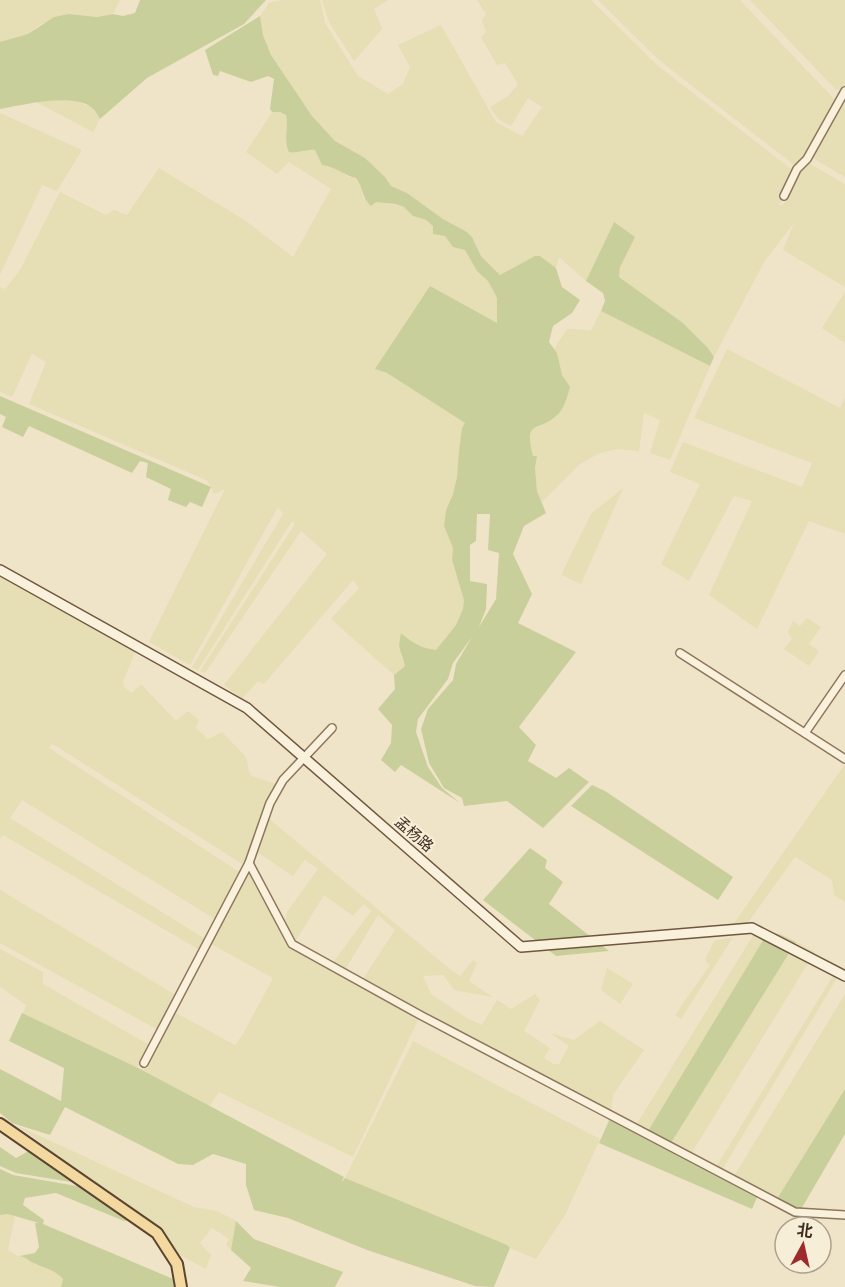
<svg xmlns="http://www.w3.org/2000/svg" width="845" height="1287" viewBox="0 0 845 1287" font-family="Georgia,'Noto Sans SC',serif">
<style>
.farmland{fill:#e6deb5}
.green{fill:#c9cf9b;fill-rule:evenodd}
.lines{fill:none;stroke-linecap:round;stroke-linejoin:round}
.minor-casing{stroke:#8d765c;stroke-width:10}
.secondary-casing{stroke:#6f573f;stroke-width:12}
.primary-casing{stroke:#5b4430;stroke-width:14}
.minor{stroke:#faf1dc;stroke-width:7}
.secondary{stroke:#faf1dc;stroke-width:9}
.primary{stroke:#f3d9a0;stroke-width:10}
.labels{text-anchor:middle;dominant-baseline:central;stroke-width:4.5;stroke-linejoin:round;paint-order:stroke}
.street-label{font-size:15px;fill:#3d2e20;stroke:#f7eed8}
</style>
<rect width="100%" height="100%" fill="#f0e4c8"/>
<g class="farmland">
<path d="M0,0H120L113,14L97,17L69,14L41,24L28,34L0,42Z"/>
<path d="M282,0H320L325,23L358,76L388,94L403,84L410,67L398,45L441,25L496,122L522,136L542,107L528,98L511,126L498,119L490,107L508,96L518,84L505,63L497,65L481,37L486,32L482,21L486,14L477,0H591L657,65L795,172L779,205H783L807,162L845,184V287L783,250L794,223L764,262L714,357L708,348L683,323L619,277L620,267L632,240L613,223L586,281L559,257L556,268L540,256L503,276L500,275L481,256L472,237L467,232L443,219L407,193L391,186L385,177L365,158L335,141L312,116L271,55L263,35L260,16L269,3Z"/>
<path d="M322,0H388L374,9L382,29L354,61L329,22Z"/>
<path d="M598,0H740L837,102L798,168L660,61Z"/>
<path d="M750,0H845V88L836,90Z"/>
<path d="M71,99L91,107L100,119L93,132L36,102Z"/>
<path d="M845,103V177L811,157Z"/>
<path d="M272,112H280L286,114L288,132L286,143L295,153L302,150H315L322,165L336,167L347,176L356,178L361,185L363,198L404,207L413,216L426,220L465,250L477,271L488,280L497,298V323L376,369L387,373L465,423L462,428L457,477L453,494L446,510L444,526L453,548L452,561L464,600L463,609L456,625L436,650L423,648L411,642L402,633L401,655L405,666L394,675L331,619L359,588L353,580L264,684L258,681L242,699L224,685L327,554L301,531L205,673L200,671L295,524L292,521L198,670L192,667L283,514L278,507L190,665L149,642L225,489L214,494L208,481L29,404L46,362L32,354L12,397L0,392V287L5,289L20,270L60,192L106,215L114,210L127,215L159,168L246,221L293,257L331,189L289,162L277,174L246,152Z"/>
<path d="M0,113L82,150L57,191L42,185L0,275Z"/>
<path d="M845,292V343L822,328Z"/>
<path d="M601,311L710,366L670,460L650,453L660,420L644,413L639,451L617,449L598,454L580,464L542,502L537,491L535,468L537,457L533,456L530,445V433L534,426L554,418L566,383L559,368L557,353L554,349L567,329L591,330Z"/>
<path d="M727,349L840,408L845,397V534L809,521L757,629L709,595L752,501L734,496L689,581L661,564L700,484L670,472L683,442L802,487L812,463L694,418Z"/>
<path d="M623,488L581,584L562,575L563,571L591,514Z"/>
<path d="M0,570L138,645L123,682L125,688L132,693L141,684L176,721L188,711L199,720L196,728L208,739L222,732L246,757L250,775L281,786L263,817L247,867L56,746L52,744L49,748L244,875L218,921L22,800L10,818L207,940L203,952L3,835L0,839Z"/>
<path d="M807,618L821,627L809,644L819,651L809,666L784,649L792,639L788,632L793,621L800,626Z"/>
<path d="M845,764V902L834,895L832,880L795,857L744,928L730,929Z"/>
<path d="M268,818L451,970L460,976L473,960L477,963L469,981L493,997L454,990L443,975L423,976L431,994L467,1018L482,1025L497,1000L511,1009L535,994L540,1000L524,1031L550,1048L544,1058L553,1064H559L569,1046L550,1033L574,1040L600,1021L644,1050L613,1095L611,1112L363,979L395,930L378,915L345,970L332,964L371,911L364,904L353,916L324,895L295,942L284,926L287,912L318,869L305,860L293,876L257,852Z"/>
<path d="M250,870L284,935L294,946L420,1016L353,1157L219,1092L209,1107L141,1070L176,1013L235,1045L243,1034L273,978L211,944Z"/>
<path d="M0,890L179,997L160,1031L0,943Z"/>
<path d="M768,932L648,1131L636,1125L754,934Z"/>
<path d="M733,937L681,1019L675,1015L710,965L705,960L714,941Z"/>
<path d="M796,942L815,952L691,1154L671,1143Z"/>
<path d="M0,949L43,972V984L153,1047L137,1068L23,1014L26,1005L0,987Z"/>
<path d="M839,966L843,968L722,1170L716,1167Z"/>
<path d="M607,968L633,984L620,1004L601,990Z"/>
<path d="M845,994V1089L777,1199L734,1176Z"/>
<path d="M413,1041L600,1139L565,1215L536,1259L345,1178Z"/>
<path d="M16,1125L194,1207L217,1211L236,1221L231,1250L226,1245L229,1239L212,1228L200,1243L211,1255L206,1269L174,1252L140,1216Z"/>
<path d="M8,1214L15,1216L8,1250L18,1256L28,1258L35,1264L57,1273L63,1279L61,1287H0V1215Z"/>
</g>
<g class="green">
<path d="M140,0H266L244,24L147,78L100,119C98,116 95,110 92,108C75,92 22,105 0,109V42L28,34L54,17L69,14L97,17L113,14L123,16L135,13Z"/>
<path d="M260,16L263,35L271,55L312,116L335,141L365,158L385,177L391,186L407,193L443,219L467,232L472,237L481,256L500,275L535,256H540L556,268L562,287L580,300L572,313L553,326L549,342L557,353L562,375L570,387C567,398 564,410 555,417C536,432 524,420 533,456H537L535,468L537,491L546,513L524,526L513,554L532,594L518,623L576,652L519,727L536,745L528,761L556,778L569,768L589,782L543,828L507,801L464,806L462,798L444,788L429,763L421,729L428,709L453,680L456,664L472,637L453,663L448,679L418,719L416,732L428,767L442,788L460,803L401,765L395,772L381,760L391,743L392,725L378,709L395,689L394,675L405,666L399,646L401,633C412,643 421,648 436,650L456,625L463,609L464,600L452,560L453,548L444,526L446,510L453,494L457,477L459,451L462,428L465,423L387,373L375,369L430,286L497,323V298L488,281L477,271L465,250L453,247L445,236L433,234V226L426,220L413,216L404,207L395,204L376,202L371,206C361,196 364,189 356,178C343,175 337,167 322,165L315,150C305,149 298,154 289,152C283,140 289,128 286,115L280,112H272L270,109L274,79L268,76L251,82L220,71L218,76L213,75L205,50ZM477,514H490L488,550L499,553L496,599L479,627L486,609L487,584L470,581V545L476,541Z"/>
<path d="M614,222L635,237L620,267L619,277L683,323L708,348L714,357L710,366L601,311L605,301L603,293L586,281Z"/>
<path d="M0,396L211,487L202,507L190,502L186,507L168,500L171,489L146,477L148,463L140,461L132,473L29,426L23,437L2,427L6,417L0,414Z"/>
<path d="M592,785L605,791L733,877L718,900L571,806Z"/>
<path d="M530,848L547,860L545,868L563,882L549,904L609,951L556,956L483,900Z"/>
<path d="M768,932L779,934L796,942L671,1143L648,1131Z"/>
<path d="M22,1013L138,1068L344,1177L341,1183L345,1178L507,1245L510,1248L494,1287L475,1286L367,1250L288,1218L254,1210L246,1185V1164L213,1154L193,1165L178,1164L65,1107L50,1135L12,1123L0,1113V1069L61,1101L64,1068L9,1041Z"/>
<path d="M845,1089V1134L800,1211L777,1199Z"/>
<path d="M611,1116L759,1193L752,1209L599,1143Z"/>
<path d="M0,1147L16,1158L34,1148L83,1184L16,1173L0,1166Z"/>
<path d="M0,1169L13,1175L88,1188L131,1220L124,1221L56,1193L25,1198L23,1205L44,1220L43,1224L178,1281L177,1287H61L63,1279C55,1270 46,1269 36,1264C28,1261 29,1258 19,1256L35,1253L39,1247L35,1223H39L8,1214L0,1215Z"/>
<path d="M236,1221L254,1239L343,1272L335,1287H280L243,1281L251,1268L231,1250Z"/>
</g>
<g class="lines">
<g class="minor-casing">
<g id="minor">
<path d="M784,196L797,169L807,159L845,91"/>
<path d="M680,653L845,759"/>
<path d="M805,733L845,675"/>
<path d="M249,863L292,944L422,1016L795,1212L845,1215"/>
<path d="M144,1063L249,863L270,803L283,780L332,728"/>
</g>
</g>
<g class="secondary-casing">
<path id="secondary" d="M0,570L247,708L521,947L752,928L845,976"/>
</g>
<g class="primary-casing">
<path id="primary" d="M0,1124L157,1233L177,1264L181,1287"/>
</g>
<use href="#minor" class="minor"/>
<use href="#secondary" class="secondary"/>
<use href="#primary" class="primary"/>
</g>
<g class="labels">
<g class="street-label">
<text transform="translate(415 833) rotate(41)">孟杨路</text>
</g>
</g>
<g transform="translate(803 1245) rotate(8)"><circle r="28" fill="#f7eed8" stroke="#ada18e" stroke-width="1.5"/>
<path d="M0-4.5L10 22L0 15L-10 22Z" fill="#9e2a2b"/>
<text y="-9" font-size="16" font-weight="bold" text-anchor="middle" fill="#3d2e20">北</text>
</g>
</svg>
